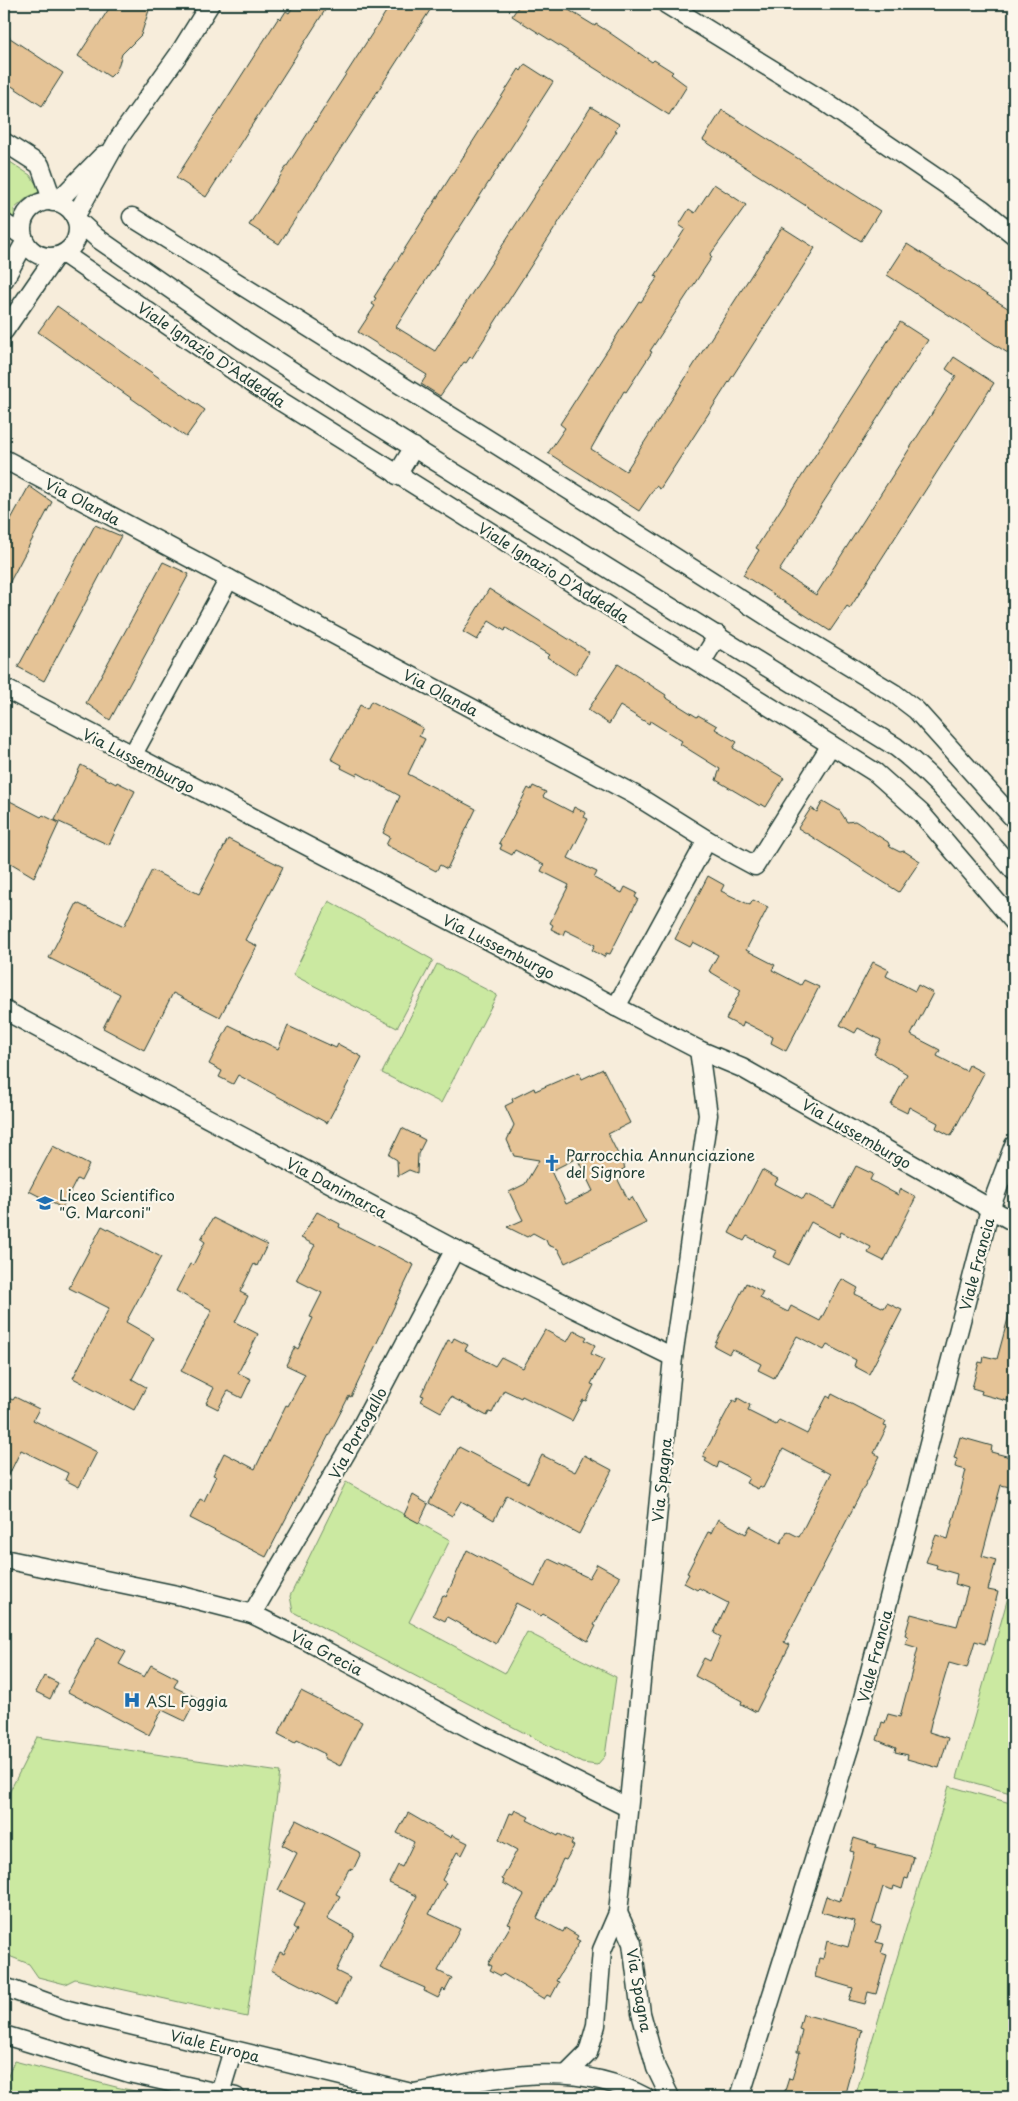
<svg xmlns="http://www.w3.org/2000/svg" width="1018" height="2101" viewBox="0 0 1018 2101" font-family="'Playpen Sans',sans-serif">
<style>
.green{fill:#cbe9a1;stroke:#75936a}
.building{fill:#e5c396;stroke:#1f3d34;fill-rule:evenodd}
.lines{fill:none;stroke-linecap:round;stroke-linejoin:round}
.minor-casing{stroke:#1f3d34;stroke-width:21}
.minor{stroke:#fbf7ec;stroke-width:18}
.labels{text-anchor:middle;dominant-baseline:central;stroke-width:4.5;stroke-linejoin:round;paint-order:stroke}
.street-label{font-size:15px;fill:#1f3d34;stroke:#fbf7ec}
.poi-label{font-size:15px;fill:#1f3d34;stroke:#fbf7ec;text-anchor:start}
</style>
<rect width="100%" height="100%" fill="#f7eddb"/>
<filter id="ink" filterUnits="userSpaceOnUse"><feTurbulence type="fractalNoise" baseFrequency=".02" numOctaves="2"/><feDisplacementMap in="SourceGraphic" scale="10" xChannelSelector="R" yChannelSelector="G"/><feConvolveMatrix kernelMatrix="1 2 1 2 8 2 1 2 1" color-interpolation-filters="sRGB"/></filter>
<g filter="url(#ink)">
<g class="green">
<path d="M4,158L30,175L41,191L28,197L14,209L15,223L4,215Z"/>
<path d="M329,901L433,960L397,1028L293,975Z"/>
<path d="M437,964L497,995L441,1103L382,1073Z"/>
<path d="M346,1482L450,1540L409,1622L505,1673L527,1632L616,1677L605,1756L597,1765L582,1763L293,1612L290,1596Z"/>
<path d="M1014,1576V1794L957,1778Z"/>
<path d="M37,1737L280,1772L247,2017L75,1979L65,1984L38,1977L29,1964L4,1954V1803Z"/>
<path d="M949,1786L1014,1804V2097H855Z"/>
<path d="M14,2061L120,2088L167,2097H4V2086Z"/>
</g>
<g class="building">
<path d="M112,4H151L141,35L122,54L117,70L110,77L78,56Z"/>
<path d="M295,4H329L206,197L176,178L279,17L281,19L286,11L289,13Z"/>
<path d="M391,4H434L279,244L249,225Z"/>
<path d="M520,4H571L567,9L595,26L596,24L607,31L652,62L654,60L673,72L671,74L687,86L669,115L512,16Z"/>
<path d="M4,34L63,73L42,106L4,81Z"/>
<path d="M525,64L553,82L396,327L435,351L591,107L619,124L615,130L617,131L472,358L470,357L466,363L464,362L440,396L421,384L427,375L358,332L375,306L372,304L376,298L374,297L519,69L521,71Z"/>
<path d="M722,110L880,211L861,241L703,140Z"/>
<path d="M714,184L746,205L710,255L712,257L650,351L652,352L626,392L624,391L591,449L626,471L782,227L815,248L660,489L656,486L639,511L548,453L565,428L560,424L639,301L641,302L658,277L655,276L685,229L679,225L689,209L695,213Z"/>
<path d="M907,244L1014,312V357L887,275Z"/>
<path d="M57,306L205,410L186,437L38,332Z"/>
<path d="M900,322L928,340L779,571L796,582L816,595L956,376L946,369L954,357L994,383L850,608L847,606L830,631L743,575L759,550L756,548Z"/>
<path d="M29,486L52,502L4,593V532Z"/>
<path d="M95,525L121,536L44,681L18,667Z"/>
<path d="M163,562L189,574L110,720L86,703Z"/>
<path d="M489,589L589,652L575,675L547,657L549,655L506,628L505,631L489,621L477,640L463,632Z"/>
<path d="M618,664L666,695L665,697L697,717L698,715L717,726L715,729L737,742L733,748L784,778L766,807L761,804L760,806L716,780L720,769L680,744L682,741L650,721L649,724L620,706L609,724L588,710Z"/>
<path d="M371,701L423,728L419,736L425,739L408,774L476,809L447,869L440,865L436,871L386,845L390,837L383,833L400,796L358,773L357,776L341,768L342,765L331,759L360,705L367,709Z"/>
<path d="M81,765L116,784L117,782L135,791L109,845L55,820Z"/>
<path d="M533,786L546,792L543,797L572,812L574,807L586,813L584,817L588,819L568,858L597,872L594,878L622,893L625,887L637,893L635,897L638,899L610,954L606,953L604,957L592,950L595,945L565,930L563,935L551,929L553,925L550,923L569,885L541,871L544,865L515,850L512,855L500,849L502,845L499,843L517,809L528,788L531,790Z"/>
<path d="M4,798L41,817L43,815L59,823L34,877L4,859Z"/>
<path d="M823,801L840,811L847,822L855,821L888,842L890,847L900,852L904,851L920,861L899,892L798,828L811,808L817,812Z"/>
<path d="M228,839L283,867L245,940L257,946L220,1017L173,993L144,1050L103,1028L120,994L49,958L77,903L124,926L152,870L199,894Z"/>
<path d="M708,876L724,885L721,891L750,905L753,900L768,907L746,950L775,965L772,970L801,985L804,980L819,987L786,1051L771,1043L773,1037L744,1022L742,1027L726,1019L741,990L709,971L718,955L693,942L690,947L675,939Z"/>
<path d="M873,962L889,970L886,976L915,991L918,985L933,993L911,1035L940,1050L937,1056L966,1071L969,1065L984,1073L951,1136L936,1128L938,1123L909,1107L907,1113L891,1105L907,1074L874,1054L881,1040L858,1028L855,1033L840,1025Z"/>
<path d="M229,1025L278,1049L288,1026L336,1048L338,1044L362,1057L327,1123L238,1075L233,1084L219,1077L222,1071L209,1064Z"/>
<path d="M603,1069L630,1123L608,1134L625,1168L615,1174L628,1200L632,1197L646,1223L565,1263L558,1249L548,1245L546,1240L533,1233L527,1237L507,1227L523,1220L509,1192L525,1184L539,1160L514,1156L507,1140L514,1125L505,1106L513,1102L512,1099L534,1088L535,1091L579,1072L582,1079ZM577,1158L593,1191L566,1204L551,1171Z"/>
<path d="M402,1128L425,1140L418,1154L417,1173L409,1170L398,1176L397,1160L389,1155Z"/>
<path d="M53,1146L89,1165L81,1181L77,1179L62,1208L29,1191Z"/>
<path d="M856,1166L873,1174L870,1180L898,1195L901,1189L916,1197L884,1261L868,1253L871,1247L841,1232L839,1237L811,1222L789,1265L773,1257L776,1251L747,1236L744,1241L729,1233L762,1170L778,1179L775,1184L803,1199L806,1194L834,1208Z"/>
<path d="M317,1212L340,1224L339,1227L414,1265L351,1397L349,1396L266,1557L190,1518L200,1499L204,1501L216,1476L213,1475L224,1453L255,1469L286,1405L288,1406L305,1374L286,1365L295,1347L298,1349L313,1318L310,1317L322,1293L296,1280L315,1245L301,1238Z"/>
<path d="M213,1218L267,1245L257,1266L254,1264L240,1292L248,1296L235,1322L258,1334L238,1373L251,1379L242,1398L228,1391L218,1409L206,1403L214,1388L181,1371L212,1310L176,1291L190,1264L193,1265L205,1242L201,1239Z"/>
<path d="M102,1226L161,1257L126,1322L154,1338L132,1379L146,1387L134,1410L73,1378L109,1308L69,1288Z"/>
<path d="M842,1279L858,1288L855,1294L884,1308L887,1303L902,1310L869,1374L854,1366L856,1360L827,1345L824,1350L797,1336L774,1378L758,1370L761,1364L732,1349L729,1354L714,1346L746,1283L763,1292L760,1298L788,1312L791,1306L820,1321Z"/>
<path d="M1010,1311L1014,1312V1400L1008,1398L1007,1401L981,1394L982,1391L972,1388L979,1362L983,1363L984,1356L997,1359Z"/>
<path d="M545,1330L567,1342L574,1330L587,1337L585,1340L595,1345L591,1354L604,1360L591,1384L594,1385L586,1401L583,1400L572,1421L522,1396L521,1398L504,1390L492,1413L489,1412L487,1416L451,1397L441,1412L421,1401L424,1396L421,1395L448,1340L452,1342L454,1338L468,1345L465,1350L495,1366L501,1357L523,1368Z"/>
<path d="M832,1394L886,1422L884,1426L887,1427L874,1453L880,1456L784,1642L790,1645L756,1712L741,1704L742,1701L695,1676L704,1658L710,1661L721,1637L714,1633L728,1603L699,1588L697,1590L684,1583L689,1574L687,1573L708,1532L711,1533L718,1519L746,1534L750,1526L781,1543L787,1531L799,1537L831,1474L783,1449L763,1488L760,1486L758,1489L746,1483L749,1478L719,1462L717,1468L705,1461L707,1458L703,1456L733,1400L736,1402L738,1398L750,1405L748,1411L776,1425L779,1420L807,1434L827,1396L830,1398Z"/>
<path d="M4,1396L13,1400L15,1397L39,1409L33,1420L97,1452L79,1487L65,1480L68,1473L21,1450L4,1485Z"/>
<path d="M960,1437L992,1446L991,1452L1014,1458V1488L1001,1485L982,1556L996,1560L988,1590L998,1592L985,1644L975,1641L967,1668L949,1663L931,1723L929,1732L948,1738L939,1768L907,1759L908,1755L895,1752L896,1748L877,1740L882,1722L885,1723L888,1714L900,1717L918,1648L905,1644L908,1636L905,1635L911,1614L957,1626L968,1588L955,1584L957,1574L936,1568L937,1565L926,1562L936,1535L948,1539L959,1498L966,1470L955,1467L957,1459L954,1458Z"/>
<path d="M459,1447L528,1483L542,1455L575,1472L584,1455L612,1470L579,1534L507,1495L494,1520L461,1501L452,1516L429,1503Z"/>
<path d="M413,1495L428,1504L419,1523L404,1515Z"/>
<path d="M467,1550L535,1586L549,1559L589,1578L597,1564L620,1577L594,1625L596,1626L588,1641L543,1614L541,1616L516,1603L496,1644L447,1617L445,1621L433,1615L443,1595L446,1597Z"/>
<path d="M98,1637L126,1652L119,1664L144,1677L151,1665L178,1679L174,1687L197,1698L185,1721L162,1710L149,1735L68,1692Z"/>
<path d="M44,1676L58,1683L50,1699L36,1692Z"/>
<path d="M301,1691L362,1722L340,1766L324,1758L325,1754L297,1740L295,1743L278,1734Z"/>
<path d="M515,1810L529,1817L527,1820L558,1836L559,1834L573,1841L571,1844L574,1846L566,1860L563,1859L537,1918L563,1932L565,1928L578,1936L576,1939L580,1941L556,1981L559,1982L551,1997L547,1995L544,1999L503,1974L501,1976L490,1970L492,1966L488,1964L511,1925L508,1924L524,1895L503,1883L504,1880L502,1879L517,1850L499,1840L510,1813L513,1814Z"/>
<path d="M408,1813L451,1838L452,1835L468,1843L462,1855L457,1852L442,1880L446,1883L429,1914L460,1929L438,1971L452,1978L445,1991L443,1989L438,1998L424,1991L425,1988L380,1968L417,1896L389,1883L398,1865L402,1867L414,1842L397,1833Z"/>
<path d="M296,1820L361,1853L353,1870L349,1869L336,1894L340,1896L327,1919L354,1934L336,1971L350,1978L337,2004L271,1970L280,1952L284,1954L297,1930L293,1927L305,1903L278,1890L297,1853L282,1845Z"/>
<path d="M854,1838L876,1845L875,1847L914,1857L908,1879L905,1878L902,1889L894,1886L893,1890L883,1887L872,1924L881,1926L876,1942L884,1944L881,1953L887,1955L876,1994L868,1992L865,2004L849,2000L853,1988L815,1977L819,1958L823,1959L827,1941L848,1947L855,1921L821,1912L826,1896L840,1901L854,1852L850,1851Z"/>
<path d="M803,2014L862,2030L844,2097H783L789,2078L792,2079L800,2052H797L802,2030L799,2029Z"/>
</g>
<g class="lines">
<g class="minor-casing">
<g id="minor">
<path d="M666,4L825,102L982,209L1014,235"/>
<path d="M4,142L40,165L53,202"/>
<circle cx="50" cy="229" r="28"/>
<path d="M57,202L103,155"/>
<path d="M75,217L119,138L179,54L210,4"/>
<path d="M132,217L585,500L773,620L895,694L916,710L1014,819"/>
<path d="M77,220L97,238L244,340L353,410L896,747C941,782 977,827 1014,871"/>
<path d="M4,223L23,236"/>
<path d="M64,254L258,387L876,773L921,813L1014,922"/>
<path d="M4,280L25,242"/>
<path d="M4,331L55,257"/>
<path d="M4,459L635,795L707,840L616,1007"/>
<path d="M397,475L414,447"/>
<path d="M701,663L718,635"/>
<path d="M4,688L699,1050L742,1068L1014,1222"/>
<path d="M132,756L229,579"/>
<path d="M707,840L755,866L831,745"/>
<path d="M4,1010L469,1257L673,1357"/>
<path d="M4,1559L182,1596L252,1614L309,1642L480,1734L627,1807"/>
<path d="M252,1614L360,1429L455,1249"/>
<path d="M618,1913L632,1943L641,2013L656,2068L670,2097"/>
<path d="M4,1987L68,2010L428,2097"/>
<path d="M4,2035L129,2073L236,2097"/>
<path d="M568,2073L588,2053L596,2025L602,1950L618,1913L673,1357L708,1115L699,1050"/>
<path d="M220,2093L233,2050"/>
<path d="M414,2093C492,2079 571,2057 645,2097"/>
<path d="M740,2097L855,1729L990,1209L1014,1145"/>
</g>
</g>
<use href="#minor" class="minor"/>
</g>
</g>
<defs>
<g id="church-bare" transform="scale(1.35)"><path d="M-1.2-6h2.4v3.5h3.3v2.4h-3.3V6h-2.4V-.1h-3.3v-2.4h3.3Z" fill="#1f6fb2" stroke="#fbf7ec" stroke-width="2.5" paint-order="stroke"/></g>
<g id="school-bare" transform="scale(1.35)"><path d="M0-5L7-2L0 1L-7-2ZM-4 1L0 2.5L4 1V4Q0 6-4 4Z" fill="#1f6fb2" stroke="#fbf7ec" stroke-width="2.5" paint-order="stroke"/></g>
<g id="hospital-bare" transform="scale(1.35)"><path d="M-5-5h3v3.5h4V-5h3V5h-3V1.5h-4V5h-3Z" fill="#1f6fb2" stroke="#fbf7ec" stroke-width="2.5" paint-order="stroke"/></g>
</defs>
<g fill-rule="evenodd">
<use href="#church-bare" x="552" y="1163"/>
<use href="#school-bare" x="45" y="1203"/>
<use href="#hospital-bare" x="132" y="1700"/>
</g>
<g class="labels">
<g class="street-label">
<text transform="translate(212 354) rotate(34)">Viale Ignazio D'Addedda</text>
<text transform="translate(83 501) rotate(28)">Via Olanda</text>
<text transform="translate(554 572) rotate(32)">Viale Ignazio D'Addedda</text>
<text transform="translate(441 692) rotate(28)">Via Olanda</text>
<text transform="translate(139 760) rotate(27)">Via Lussemburgo</text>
<text transform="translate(499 946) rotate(27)">Via Lussemburgo</text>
<text transform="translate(857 1133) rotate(30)">Via Lussemburgo</text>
<text transform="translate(337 1187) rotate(28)">Via Danimarca</text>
<text transform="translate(976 1264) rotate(-75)">Viale Francia</text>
<text transform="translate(357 1433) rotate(-61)">Via Portogallo</text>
<text transform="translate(661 1480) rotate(-84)">Via Spagna</text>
<text transform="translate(327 1652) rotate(28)">Via Grecia</text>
<text transform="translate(874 1656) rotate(-75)">Viale Francia</text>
<text transform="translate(640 1990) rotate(80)">Via Spagna</text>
<text transform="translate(215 2045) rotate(14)">Viale Europa</text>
</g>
<g class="poi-label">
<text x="566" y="1154">Parrocchia Annunciazione<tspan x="566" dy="17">del Signore</tspan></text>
<text x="59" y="1194">Liceo Scientifico<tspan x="59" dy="17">"G. Marconi"</tspan></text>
<text x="146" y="1700">ASL Foggia</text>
</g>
</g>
<rect width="1018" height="2101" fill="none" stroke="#fbf7ec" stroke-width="20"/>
<rect x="10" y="10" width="998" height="2081" fill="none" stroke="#1f3d34" stroke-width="2" filter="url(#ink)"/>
</svg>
